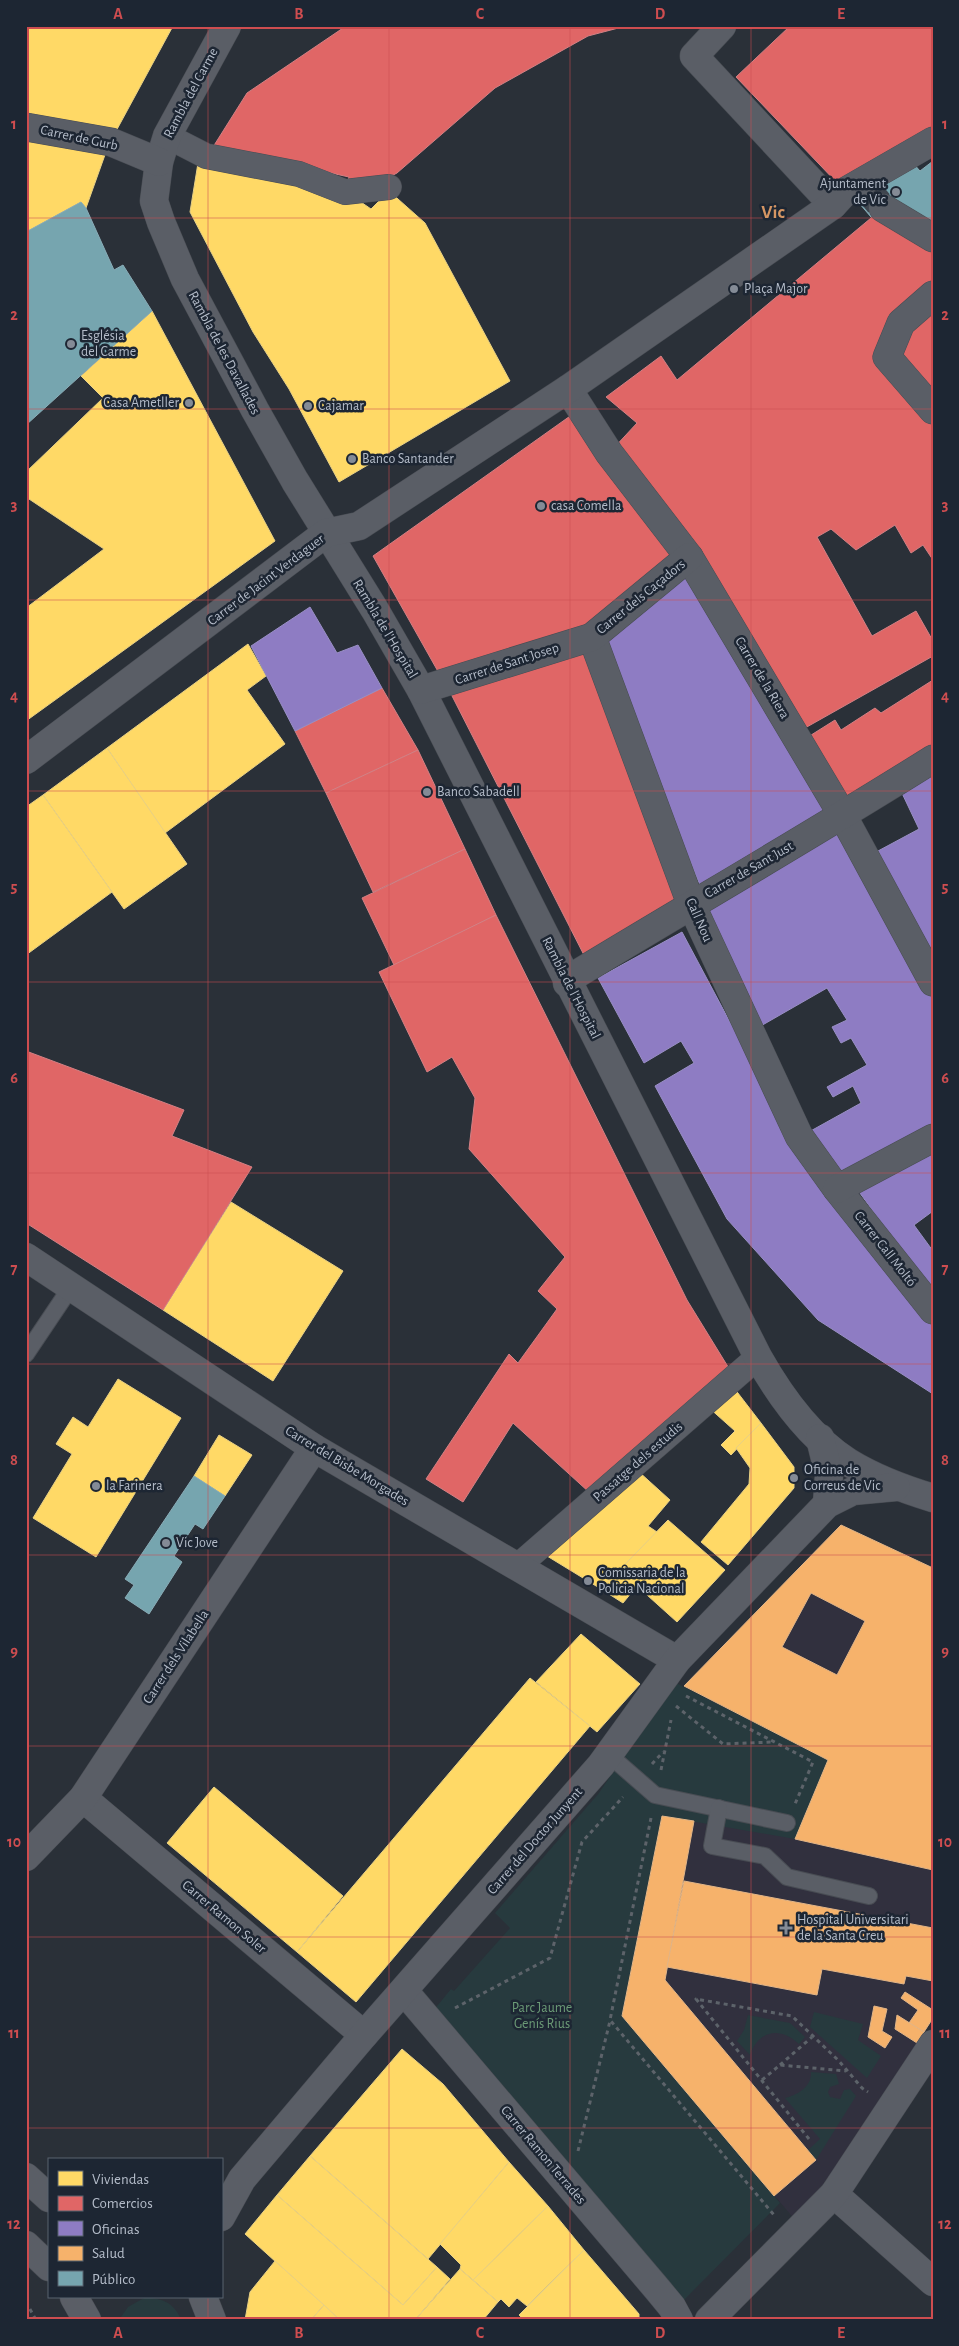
<svg xmlns="http://www.w3.org/2000/svg" width="959" height="2346" viewBox="0 0 959 2346" font-family="'Alegreya Sans',sans-serif">
<style>
.medical{fill:#31303e}
.green{fill:#273a3e}
.homes{fill:#ffd966;stroke:#e8d084}
.shops{fill:#e06666;stroke:#d38084}
.offices{fill:#8e7cc3;stroke:#998fc5}
.health{fill:#f6b26b;stroke:#e2b587;fill-rule:evenodd}
.public{fill:#76a5af;stroke:#89acb7}
.lines{fill:none;stroke-linecap:round;stroke-linejoin:round}
.minor-tunnel{stroke:#3f454e;stroke-width:28;stroke-dasharray:28 14;stroke-linecap:butt}
.service-casing{stroke:#484c53;stroke-width:18}
.pedestrian-casing{stroke:#484c53;stroke-width:26}
.minor-casing{stroke:#484c53;stroke-width:29}
.tertiary-casing{stroke:#484c53;stroke-width:29}
.path{stroke:#5d636a;stroke-width:3;stroke-dasharray:4 4;stroke-linecap:butt}
.service{stroke:#5a5e66;stroke-width:16}
.pedestrian{stroke:#5a5e66;stroke-width:25}
.minor{stroke:#5a5e66;stroke-width:28}
.tertiary{stroke:#5a5e66;stroke-width:28}
.grid{fill:none;stroke:#ce4d50;stroke-width:1;stroke-opacity:0.55}
.poi-dot{fill:#848b96;stroke:#1d2633;stroke-width:2}
.labels{text-anchor:middle;dominant-baseline:central;stroke-width:5;stroke-linejoin:round;paint-order:stroke}
.street-label{font-size:14px;fill:#b4bcc9;stroke:#1d2633}
.poi-label{font-size:14px;fill:#b4bcc9;stroke:#1d2633;text-anchor:start}
.park-label{font-size:14px;fill:#6b9a76;stroke:#1d2633}
.district-label{font-size:19px;font-weight:bold;fill:#d59563;stroke:#1d2633}
.neatline{fill:none;stroke:#ce4d50;stroke-width:2}
.grid-label{font-size:16px;text-anchor:middle;font-weight:bold;fill:#ce4d50}
</style>
<rect width="100%" height="100%" fill="#2a3038"/>
<path class="medical" d="M841,1525L933,1568V2018L823,2192L796,2221L622,2016L662,1816L828,1760L684,1686Z"/>
<g class="green">
<path d="M674,1682L828,1760L795,1839L662,1816L622,2016L780,2203L681,2303L433,2011L451,1989L454,1991L510,1928L495,1913L599,1793Z"/>
<path d="M814,2012L863,2024L858,2040L881,2056L867,2078L810,2027Z"/>
<path d="M748,2015L790,2023L805,2037L799,2044C780,2026 759,2030 750,2055L737,2041L744,2030Z"/>
<path d="M811,2072L836,2074L839,2084L830,2087L828,2092L830,2097L840,2099L844,2090L850,2089L856,2096L816,2160L808,2150L820,2139L785,2098C797,2095 812,2087 811,2072Z"/>
<path d="M144,2298C161,2297 175,2303 181,2320H119L128,2307Z"/>
</g>
<g class="homes">
<path d="M26,26H173L115,133L26,119Z"/>
<path d="M26,140L106,152L86,208L81,202L26,232Z"/>
<path d="M198,163L304,181L345,205L355,198L371,209L389,191L425,223L510,381L339,482L289,389L253,332L190,212Z"/>
<path d="M152,311L275,541L26,721V608L104,549L26,497V472L103,398L81,376Z"/>
<path d="M248,644L266,676L247,690L285,744L165,833L107,748Z"/>
<path d="M107,748L187,864L124,909L43,795Z"/>
<path d="M43,795L112,892L26,955V807Z"/>
<path d="M231,1202L343,1271L273,1381L163,1310Z"/>
<path d="M118,1379L181,1418L96,1557L33,1518L72,1454L56,1444L73,1417L88,1427Z"/>
<path d="M731,1384L761,1423L731,1455L721,1445L735,1431L707,1406Z"/>
<path d="M761,1423L794,1467V1488L728,1565L701,1542L749,1484L750,1468L736,1448Z"/>
<path d="M219,1435L252,1455L225,1496L194,1476Z"/>
<path d="M638,1471L670,1500L648,1526L657,1532L601,1589L547,1556Z"/>
<path d="M668,1520L725,1570L677,1622L637,1586L623,1603L601,1589Z"/>
<path d="M581,1634L640,1684L597,1732L536,1682Z"/>
<path d="M530,1678L590,1726L356,2002L297,1952Z"/>
<path d="M214,1787L343,1896L297,1952L167,1843Z"/>
<path d="M402,2049L443,2084L509,2162L428,2259L310,2156Z"/>
<path d="M310,2156L437,2267L403,2305L277,2195Z"/>
<path d="M509,2162L548,2206L473,2280L460,2269L461,2265L440,2244Z"/>
<path d="M277,2195L403,2305L437,2267L450,2279L415,2320H340L245,2234Z"/>
<path d="M548,2206L584,2250L527,2306L517,2298L509,2307L501,2299L498,2302L473,2280Z"/>
<path d="M584,2250L639,2314V2320H524L519,2315Z"/>
<path d="M275,2261L324,2305L311,2320H245L250,2292Z"/>
<path d="M460,2269L498,2302L483,2320H415Z"/>
<path d="M324,2305L340,2320H311Z"/>
</g>
<g class="shops">
<path d="M346,26H626L588,36L495,88L397,173L374,185L346,187L349,177L213,147L247,93Z"/>
<path d="M790,26H933V135L840,186L736,77Z"/>
<path d="M877,213L933,248V286L889,326L933,419V560L923,545L911,553L895,525L856,550L831,529L817,537L872,636L916,611L933,641V656L805,728L612,450L637,423L606,397L661,356L677,380Z"/>
<path d="M933,304V396L891,352Z"/>
<path d="M573,414L678,559L582,632L440,675L373,556Z"/>
<path d="M588,646L679,900L587,961L449,690Z"/>
<path d="M933,680V750L846,804L808,737L835,720L841,730L875,708L881,713Z"/>
<path d="M382,688L418,750L326,793L295,731Z"/>
<path d="M418,750L465,849L373,892L326,793Z"/>
<path d="M465,849L496,915L394,965L362,898Z"/>
<path d="M496,915L687,1300L730,1370L590,1493L513,1423L463,1502L426,1479L509,1354L518,1363L557,1309L538,1291L565,1257L469,1149L475,1098L452,1057L427,1072L379,972Z"/>
<path d="M26,1051L184,1110L172,1136L252,1167L163,1310L26,1223Z"/>
</g>
<g class="offices">
<path d="M689,572L835,810L702,890L598,642Z"/>
<path d="M310,607L337,653L358,645L382,688L295,731L251,646Z"/>
<path d="M933,768V961L878,851L919,829L900,789Z"/>
<path d="M842,826L933,994V1125L837,1173L807,1133L861,1103L853,1086L833,1097L827,1087L867,1065L851,1038L841,1043L832,1027L847,1020L827,988L759,1027L705,906Z"/>
<path d="M682,932L786,1127L933,1321V1394L818,1320L727,1219L655,1086L694,1063L681,1041L644,1063L598,978Z"/>
<path d="M933,1151V1211L914,1225L933,1251V1295L857,1189Z"/>
</g>
<g class="health">
<path d="M841,1525L933,1568V1870L795,1839L828,1760L684,1686ZM811,1593L865,1621L837,1675L782,1647Z"/>
<path d="M662,1816L694,1821L665,1980L816,2160L774,2196L622,2016Z"/>
<path d="M684,1881L933,1928V1981L906,1976L904,1984L822,1969L817,1995L667,1967Z"/>
<path d="M905,1992L933,2010V2018L924,2032L909,2023L918,2010L901,1998Z"/>
<path d="M874,2006L887,2009L882,2031L892,2037L885,2048L868,2037Z"/>
<path d="M897,2015L924,2032L917,2043L895,2029Z"/>
</g>
<g class="public">
<path d="M933,161V224L877,213L871,217L853,196L912,162L920,171Z"/>
<path d="M81,202L86,208L114,270L123,265L152,311L26,425V232Z"/>
<path d="M194,1476L225,1496L203,1529L195,1524L174,1556L182,1562L149,1614L125,1598L134,1585L125,1579Z"/>
</g>
<g class="lines">
<path class="minor-tunnel" d="M861,182L883,208"/>
<g class="service-casing">
<g id="service">
<path d="M26,1354L71,1287"/>
<path d="M608,1754L655,1795L787,1823"/>
<path d="M719,1808L712,1846L765,1856L787,1877L869,1896"/>
</g>
</g>
<g class="pedestrian-casing">
<g id="pedestrian">
<path d="M167,136L206,156L299,174L345,192L389,187"/>
<path d="M518,1566L758,1357"/>
</g>
</g>
<g class="minor-casing">
<g id="minor">
<path d="M227,26L167,136L159,162L154,201L161,222L185,279L255,410L295,481L375,610L421,690L758,1357C780,1396 809,1437 848,1462C874,1478 903,1489 933,1498"/>
<path d="M722,26L694,56L833,205"/>
<path d="M26,127L111,142L159,162"/>
<path d="M883,208L933,238"/>
<path d="M933,295L901,323L887,357L933,410"/>
<path d="M568,389L609,453L689,557L843,816L933,982"/>
<path d="M592,637L691,904L799,1136L837,1189L933,1310"/>
<path d="M421,690L592,637L689,557"/>
<path d="M26,760L326,533L359,526L568,389L833,205L846,191L933,141"/>
<path d="M567,983L572,977C692,904 814,834 933,759"/>
<path d="M837,1189L933,1138"/>
<path d="M26,1257L314,1448L677,1660"/>
<path d="M820,1438L829,1475L827,1504"/>
<path d="M83,1798L364,2035"/>
<path d="M26,1857L83,1798L314,1448"/>
<path d="M404,1991L658,2290L672,2307L679,2320"/>
<path d="M834,2194L933,2282"/>
<path d="M221,2217L242,2179L364,2035L601,1765L677,1660L827,1504L853,1491L896,1487"/>
<path d="M709,2320L834,2194L933,2044"/>
</g>
</g>
<g class="tertiary-casing">
<g id="tertiary">
<path d="M26,2177L49,2198"/>
<path d="M26,2245L49,2267"/>
<path d="M74,2297L87,2320"/>
<path d="M203,2297L212,2320"/>
</g>
</g>
<g class="path">
<path d="M686,1696L813,1762L795,1804"/>
<path d="M676,1706L723,1744L772,1742"/>
<path d="M652,1764L663,1752"/>
<path d="M661,1770L671,1720"/>
<path d="M651,1818L610,2020L774,2215"/>
<path d="M455,2008L550,1958L582,1842L623,1797"/>
<path d="M780,2065L812,2037"/>
<path d="M762,2080L780,2065L846,2071"/>
<path d="M809,2139L696,1999L792,2016L839,2061L862,2088L868,2092"/>
<path d="M578,2151L610,2021"/>
<path d="M26,2302L36,2320"/>
</g>
<use href="#service" class="service"/>
<use href="#pedestrian" class="pedestrian"/>
<use href="#minor" class="minor"/>
<use href="#tertiary" class="tertiary"/>
</g>
<path class="grid" d="M208,26V2160M389,26V2320M570,26V2320M751,26V2320M26,218H933M26,409H933M26,600H933M26,791H933M26,982H933M26,1173H933M26,1364H933M26,1555H933M26,1746H933M26,1937H933M26,2128H933M208,2297V2320"/>
<g class="poi-dot">
<circle cx="896" cy="192" r="5"/>
<circle cx="734" cy="289" r="5"/>
<circle cx="71" cy="344" r="5"/>
<circle cx="189" cy="403" r="5"/>
<circle cx="308" cy="406" r="5"/>
<circle cx="352" cy="459" r="5"/>
<circle cx="541" cy="506" r="5"/>
<circle cx="427" cy="792" r="5"/>
<circle cx="794" cy="1478" r="5"/>
<circle cx="96" cy="1486" r="5"/>
<circle cx="166" cy="1543" r="5"/>
<circle cx="588" cy="1581" r="5"/>
<path d="M783.5 1920.5h5v5h5v5h-5v5h-5v-5h-5v-5h5z"/>
</g>
<g class="labels">
<g class="street-label">
<text transform="translate(191 93) rotate(-62)">Rambla del Carme</text>
<text transform="translate(79 138) rotate(12)">Carrer de Gurb</text>
<text transform="translate(224 353) rotate(62)">Rambla de les Davallades</text>
<text transform="translate(266 580) rotate(-37)">Carrer de Jacint Verdaguer</text>
<text transform="translate(641 597) rotate(-39)">Carrer dels Caçadors</text>
<text transform="translate(385 629) rotate(59)">Rambla de l'Hospital</text>
<text transform="translate(507 664) rotate(-18)">Carrer de Sant Josep</text>
<text transform="translate(762 678) rotate(59)">Carrer de la Riera</text>
<text transform="translate(749 870) rotate(-30)">Carrer de Sant Just</text>
<text transform="translate(699 920) rotate(66)">Call Nou</text>
<text transform="translate(571 988) rotate(63)">Rambla de l'Hospital</text>
<text transform="translate(885 1249) rotate(52)">Carrer Call Moltó</text>
<text transform="translate(638 1462) rotate(-41)">Passatge dels estudis</text>
<text transform="translate(347 1466) rotate(31)">Carrer del Bisbe Morgades</text>
<text transform="translate(176 1657) rotate(-57)">Carrer dels Vilabella</text>
<text transform="translate(535 1841) rotate(-49)">Carrer del Doctor Junyent</text>
<text transform="translate(224 1917) rotate(40)">Carrer Ramon Soler</text>
<text transform="translate(543 2155) rotate(50)">Carrer Ramon Terrades</text>
</g>
<g class="poi-label">
<text x="886" y="184" text-anchor="end">Ajuntament<tspan x="886" dy="16">de Vic</tspan></text>
<text x="744" y="289">Plaça Major</text>
<text x="81" y="336">Església<tspan x="81" dy="16">del Carme</tspan></text>
<text x="179" y="403" text-anchor="end">Casa Ametller</text>
<text x="318" y="406">Cajamar</text>
<text x="362" y="459">Banco Santander</text>
<text x="551" y="506">casa Comella</text>
<text x="437" y="792">Banco Sabadell</text>
<text x="804" y="1470">Oficina de<tspan x="804" dy="16">Correus de Vic</tspan></text>
<text x="106" y="1486">la Farinera</text>
<text x="176" y="1543">Vic Jove</text>
<text x="598" y="1573">Comissaria de la<tspan x="598" dy="16">Policia Nacional</tspan></text>
<text x="797" y="1920">Hospital Universitari<tspan x="797" dy="16">de la Santa Creu</tspan></text>
</g>
<g class="park-label">
<text x="542" y="2008">Parc Jaume<tspan x="542" dy="16">Genís Rius</tspan></text>
</g>
<g class="district-label">
<text x="773" y="212">Vic</text>
</g>
</g>
<rect width="959" height="2346" fill="none" stroke="#1d2633" stroke-width="55"/>
<rect x="48" y="2158" width="175" height="140" fill="#1d2633" stroke="#59626f"/>
<rect x="58" y="2171" width="25" height="15" fill="#ffd966" stroke="#59626f"/>
<text x="92" y="2184" font-size="15" fill="#b4bcc9">Viviendas</text>
<rect x="58" y="2196" width="25" height="15" fill="#e06666" stroke="#59626f"/>
<text x="92" y="2208" font-size="15" fill="#b4bcc9">Comercios</text>
<rect x="58" y="2221" width="25" height="15" fill="#8e7cc3" stroke="#59626f"/>
<text x="92" y="2234" font-size="15" fill="#b4bcc9">Oficinas</text>
<rect x="58" y="2246" width="25" height="15" fill="#f6b26b" stroke="#59626f"/>
<text x="92" y="2258" font-size="15" fill="#b4bcc9">Salud</text>
<rect x="58" y="2271" width="25" height="15" fill="#76a5af" stroke="#59626f"/>
<text x="92" y="2284" font-size="15" fill="#b4bcc9">Público</text>
<rect x="28" y="28" width="904" height="2290" class="neatline"/>
<g class="grid-label">
<text x="118" y="19">A</text>
<text x="299" y="19">B</text>
<text x="480" y="19">C</text>
<text x="660" y="19">D</text>
<text x="841" y="19">E</text>
<text x="14" y="129">1</text>
<text x="945" y="129">1</text>
<text x="14" y="320">2</text>
<text x="945" y="320">2</text>
<text x="14" y="510">3</text>
<text x="945" y="510">3</text>
<text x="14" y="701">4</text>
<text x="945" y="701">4</text>
<text x="14" y="892">5</text>
<text x="945" y="892">5</text>
<text x="14" y="1083">6</text>
<text x="945" y="1083">6</text>
<text x="14" y="1274">7</text>
<text x="945" y="1274">7</text>
<text x="14" y="1465">8</text>
<text x="945" y="1465">8</text>
<text x="14" y="1656">9</text>
<text x="945" y="1656">9</text>
<text x="14" y="1847">10</text>
<text x="945" y="1847">10</text>
<text x="14" y="2038">11</text>
<text x="945" y="2038">11</text>
<text x="14" y="2229">12</text>
<text x="945" y="2229">12</text>
<text x="118" y="2338">A</text>
<text x="299" y="2338">B</text>
<text x="480" y="2338">C</text>
<text x="660" y="2338">D</text>
<text x="841" y="2338">E</text>
</g>
</svg>
